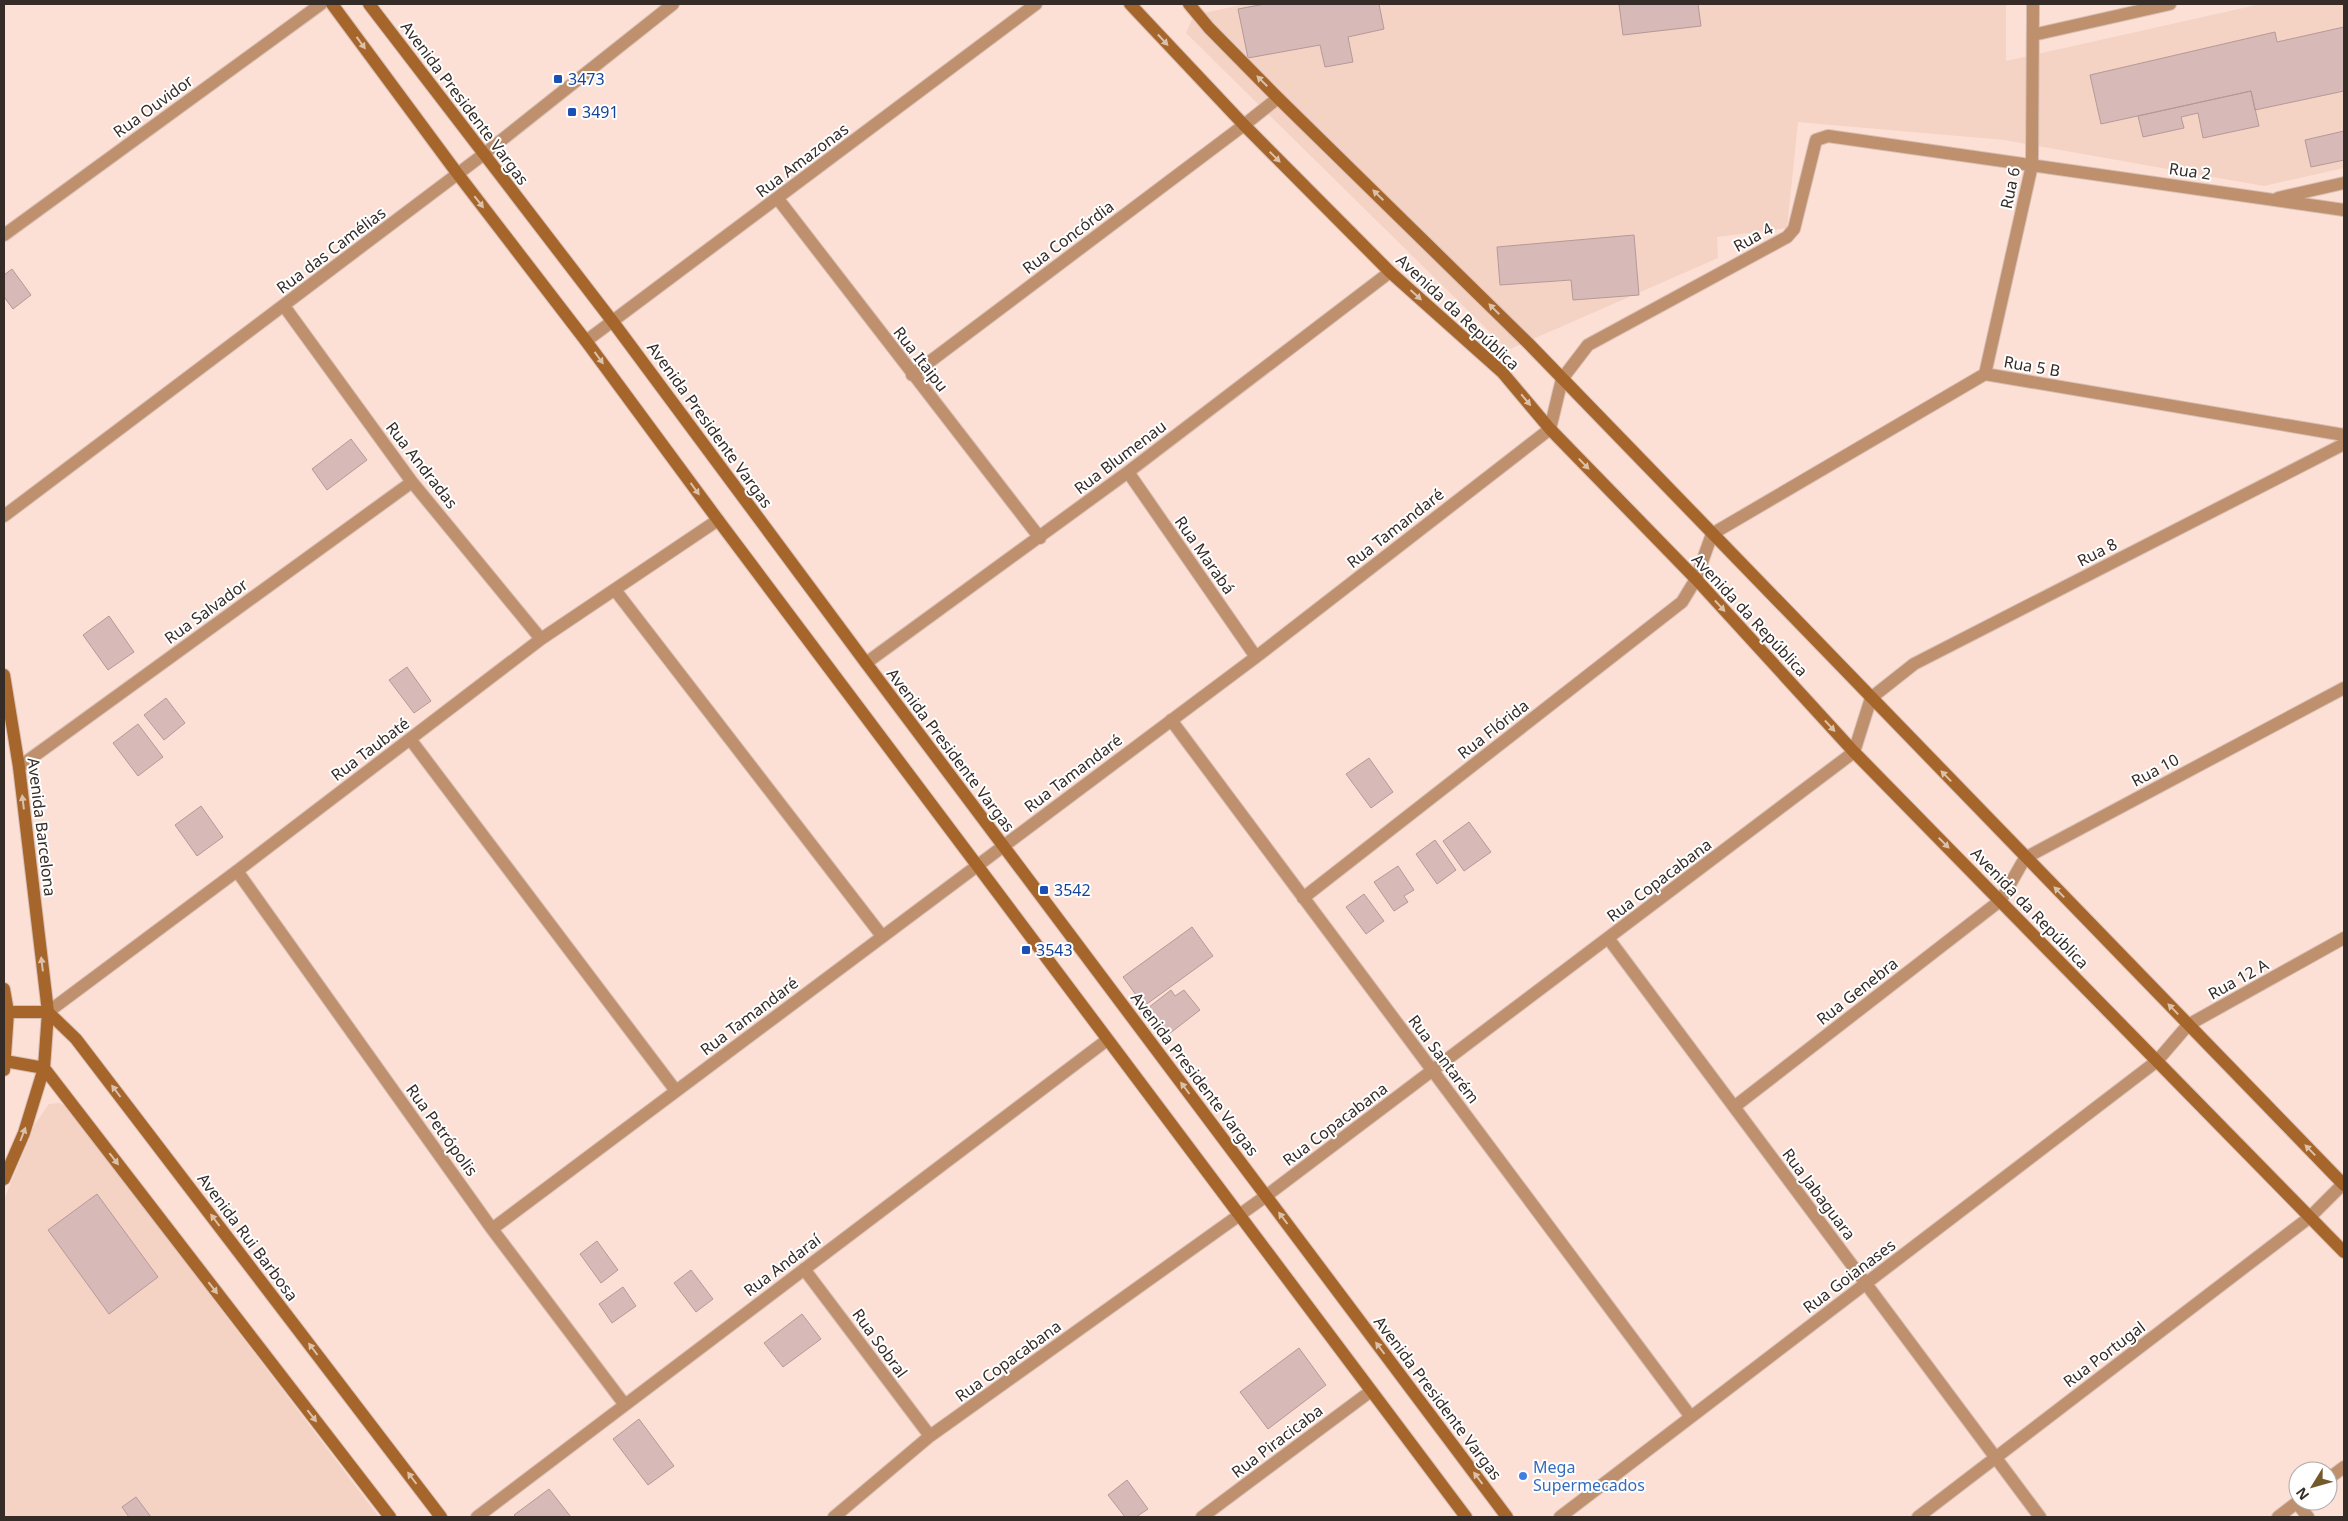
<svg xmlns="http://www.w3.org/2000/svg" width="2348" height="1521" viewBox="0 0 2348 1521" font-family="'Noto Sans',sans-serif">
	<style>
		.built { fill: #f4d2c4 }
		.building { fill: #d7b9b7; stroke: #b69997 }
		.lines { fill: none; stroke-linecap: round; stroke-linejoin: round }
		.street-casing { stroke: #d8bfb6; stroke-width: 14 }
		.secondary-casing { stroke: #d8bfb6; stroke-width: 14 }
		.street { stroke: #be906d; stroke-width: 12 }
		.secondary { stroke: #a6652b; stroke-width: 12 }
		.oneway { fill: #dbc1aa }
		.transit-dot { fill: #1a4fb4; stroke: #fff; stroke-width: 2 }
		.shop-dot { fill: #3f7fe0; stroke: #fff; stroke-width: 2 }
		.labels { text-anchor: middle; stroke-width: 4; stroke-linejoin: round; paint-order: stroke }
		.transit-label { font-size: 16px; fill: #164399; stroke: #fff; text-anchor: start }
		.street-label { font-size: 16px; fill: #352b27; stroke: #fff }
		.shop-label { font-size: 16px; fill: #366cbe; stroke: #fff; text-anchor: start }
	</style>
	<rect width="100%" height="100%" fill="#fce0d5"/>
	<!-- built -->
	<path class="built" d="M1246,4H2006V61L2261,4H2344V168L2264,186L2004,140L1798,122L1787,228L1717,237L1718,258L1508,350L1186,33L1194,15Z
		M60,1103L68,1108L87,1133L379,1517H4V1200L35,1124L49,1104Z"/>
	<!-- building -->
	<path class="building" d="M1265,4H1379L1384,29L1348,37L1353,62L1325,67L1320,45L1248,58L1238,9Z
		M1619,4H1698L1701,26L1623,35Z
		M2344,27V91L2255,110L2251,91L2101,124L2090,75L2275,32L2277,42Z
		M2251,91L2259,126L2203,138L2198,113L2181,117L2184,128L2143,137L2138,116Z
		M2344,131V160L2311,167L2305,140Z
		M1634,235L1639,295L1573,300L1571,280L1500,285L1497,247Z
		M12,269L31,295L13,309L4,297V275Z
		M351,439L367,460L327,490L312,469Z
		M109,616L134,652L108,670L83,635Z
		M407,667L431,701L414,713L389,680Z
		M166,698L185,723L164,740L144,715Z
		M138,724L163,757L138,776L113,743Z
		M1369,758L1393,792L1371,808L1346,774Z
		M201,806L223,837L197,856L175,825Z
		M1469,822L1491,852L1464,871L1443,841Z
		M1435,840L1456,870L1437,884L1416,854Z
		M1398,866L1414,890L1404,896L1408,902L1394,911L1374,882Z
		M1364,894L1384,921L1366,934L1346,907Z
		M1192,927L1213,956L1144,1006L1123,977Z
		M1171,990L1175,996L1184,990L1200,1010L1169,1034L1148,1008Z
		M97,1194L158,1277L109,1314L48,1230Z
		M597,1241L618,1270L601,1283L580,1254Z
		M691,1270L713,1299L696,1312L674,1283Z
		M623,1287L636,1306L612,1323L599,1304Z
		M802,1314L821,1339L783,1367L764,1343Z
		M1299,1348L1326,1385L1268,1429L1240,1392Z
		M639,1419L674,1466L648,1485L613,1439Z
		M1127,1480L1148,1509L1136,1517H1125L1108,1495Z
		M549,1489L571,1517H516L514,1515Z
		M136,1497L151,1517H129L122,1507Z"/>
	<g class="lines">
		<!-- street casing -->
		<g class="street-casing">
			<path id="street" d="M2033,35L2170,4
				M2278,198L2344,183
				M778,199L1040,538
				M4,235L321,4
				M284,306L412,482L541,639
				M586,341L1036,4
				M1985,374L2032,165L2033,4
				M912,375L1244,125L1278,98
				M1128,472L1256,657
				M4,516L484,154L673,4
				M615,590L882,936
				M866,663L1128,472L1390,272
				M1171,720L1691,1417
				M410,739L676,1091
				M19,767L412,482
				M237,871L492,1229L625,1405
				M1303,898L1682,602L1696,579L1712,534L1985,374L2344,435
				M1608,938L2040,1517
				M48,1012L237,871L541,639L718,520
				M1734,1107L2001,900L2025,858L2344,688
				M492,1229L1256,657L1550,429L1562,379L1588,345L1787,237L1794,229L1816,140L1828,136L2344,210
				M804,1269L930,1436
				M2328,1479L2344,1467
				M2297,1503L2308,1517
				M477,1517L1107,1040
				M834,1517L930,1436L1266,1196L1854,752L1871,698L1914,664L2344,444
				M1202,1517L1371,1391
				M1560,1517L2157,1061L2188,1025L2344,938
				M1918,1517L2310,1217L2344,1183
				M2278,1517L2299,1501"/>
		</g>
		<!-- secondary casing -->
		<g class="secondary-casing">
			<path id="secondary" d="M332,4L457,173L586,341L718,520L1466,1517
				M369,4L613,322L866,663L1507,1517
				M1130,4L1244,125L1390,272L1502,372L1550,429L1696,579L1854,752L2344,1252
				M1189,4L1209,28L1278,98L1528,343L2344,1185
				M4,675L19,767L48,1012L44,1068L24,1133L4,1179
				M4,989L8,1012L4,1070
				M8,1012H48L76,1039L441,1517
				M5,1061L44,1068L390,1517"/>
		</g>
		<!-- street -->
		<use href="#street" class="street"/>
		<!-- secondary -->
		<use href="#secondary" class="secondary"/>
	</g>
	<!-- one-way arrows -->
	<defs><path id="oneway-solid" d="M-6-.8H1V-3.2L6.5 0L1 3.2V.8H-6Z" transform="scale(1.25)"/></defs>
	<g class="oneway">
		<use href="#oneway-solid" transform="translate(1163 40) rotate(47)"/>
		<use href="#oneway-solid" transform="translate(361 43) rotate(54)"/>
		<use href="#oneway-solid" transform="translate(1262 81) rotate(-135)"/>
		<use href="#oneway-solid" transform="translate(1275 157) rotate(45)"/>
		<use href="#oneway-solid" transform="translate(1378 195) rotate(-136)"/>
		<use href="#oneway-solid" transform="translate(479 202) rotate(52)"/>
		<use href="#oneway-solid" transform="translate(1416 295) rotate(42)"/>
		<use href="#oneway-solid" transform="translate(1494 309) rotate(-135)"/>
		<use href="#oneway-solid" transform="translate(599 358) rotate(54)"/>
		<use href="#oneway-solid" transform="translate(1526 400) rotate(50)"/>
		<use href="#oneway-solid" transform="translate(1584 464) rotate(46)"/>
		<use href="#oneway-solid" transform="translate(695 489) rotate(54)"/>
		<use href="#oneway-solid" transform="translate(1720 606) rotate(47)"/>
		<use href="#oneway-solid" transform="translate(1830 726) rotate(47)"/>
		<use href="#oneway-solid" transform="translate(1946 776) rotate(-134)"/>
		<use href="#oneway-solid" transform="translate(23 802) rotate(-97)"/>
		<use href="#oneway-solid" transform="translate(1944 843) rotate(45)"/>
		<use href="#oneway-solid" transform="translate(2059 892) rotate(-134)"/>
		<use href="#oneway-solid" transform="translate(42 964) rotate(-97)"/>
		<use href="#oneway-solid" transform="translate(2173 1009) rotate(-134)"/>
		<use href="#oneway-solid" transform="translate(1185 1088) rotate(-127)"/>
		<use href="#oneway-solid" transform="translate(116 1091) rotate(-127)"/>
		<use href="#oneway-solid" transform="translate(23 1134) rotate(-69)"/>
		<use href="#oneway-solid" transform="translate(2310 1150) rotate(-134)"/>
		<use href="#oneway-solid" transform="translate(114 1159) rotate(52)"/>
		<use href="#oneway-solid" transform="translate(1283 1218) rotate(-127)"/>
		<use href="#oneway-solid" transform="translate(215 1220) rotate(-127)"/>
		<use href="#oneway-solid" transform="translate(213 1288) rotate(52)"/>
		<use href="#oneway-solid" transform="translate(1380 1348) rotate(-127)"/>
		<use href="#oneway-solid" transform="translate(313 1349) rotate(-127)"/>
		<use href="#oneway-solid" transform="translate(312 1416) rotate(52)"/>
		<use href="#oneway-solid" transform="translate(412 1478) rotate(-127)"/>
		<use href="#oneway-solid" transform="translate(1478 1478) rotate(-127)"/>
	</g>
	<!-- markers -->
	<g class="transit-dot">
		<rect x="553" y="74" width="10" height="10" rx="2.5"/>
		<rect x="567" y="107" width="10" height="10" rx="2.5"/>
		<rect x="1039" y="885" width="10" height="10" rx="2.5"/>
		<rect x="1021" y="945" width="10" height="10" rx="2.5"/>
	</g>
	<circle class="shop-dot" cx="1523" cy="1476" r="5"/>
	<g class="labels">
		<!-- transit labels -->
		<g class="transit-label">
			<text x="568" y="85">3473</text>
			<text x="582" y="118">3491</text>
			<text x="1054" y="896">3542</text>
			<text x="1036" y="956">3543</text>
		</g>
		<!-- street labels -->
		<g class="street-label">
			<text transform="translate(465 103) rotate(53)" y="6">Avenida Presidente Vargas</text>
			<text transform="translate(153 106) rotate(-36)" y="6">Rua Ouvidor</text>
			<text transform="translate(802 160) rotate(-37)" y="6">Rua Amazonas</text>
			<text transform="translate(2190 171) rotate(8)" y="6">Rua 2</text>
			<text transform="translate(2010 188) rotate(-78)" y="6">Rua 6</text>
			<text transform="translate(1068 237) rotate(-37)" y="6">Rua Concórdia</text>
			<text transform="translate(1753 237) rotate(-29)" y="6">Rua 4</text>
			<text transform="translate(331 250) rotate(-37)" y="6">Rua das Camélias</text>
			<text transform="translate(1458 312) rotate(43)" y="6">Avenida da República</text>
			<text transform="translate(921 359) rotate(52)" y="6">Rua Itaipu</text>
			<text transform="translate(2032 366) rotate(10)" y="6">Rua 5 B</text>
			<text transform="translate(710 425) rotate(54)" y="6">Avenida Presidente Vargas</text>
			<text transform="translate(1120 457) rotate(-37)" y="6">Rua Blumenau</text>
			<text transform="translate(422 465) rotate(52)" y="6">Rua Andradas</text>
			<text transform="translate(1395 528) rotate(-38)" y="6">Rua Tamandaré</text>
			<text transform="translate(2097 552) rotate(-27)" y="6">Rua 8</text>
			<text transform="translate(1205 555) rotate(55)" y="6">Rua Marabá</text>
			<text transform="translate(206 611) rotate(-36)" y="6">Rua Salvador</text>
			<text transform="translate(1750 615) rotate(47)" y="6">Avenida da República</text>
			<text transform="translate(1493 729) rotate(-38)" y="6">Rua Flórida</text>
			<text transform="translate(370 749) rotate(-37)" y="6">Rua Taubaté</text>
			<text transform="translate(951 750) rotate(53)" y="6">Avenida Presidente Vargas</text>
			<text transform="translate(2155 770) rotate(-28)" y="6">Rua 10</text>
			<text transform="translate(1073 773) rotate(-37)" y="6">Rua Tamandaré</text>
			<text transform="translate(42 827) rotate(83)" y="6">Avenida Barcelona</text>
			<text transform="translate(1659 880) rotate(-37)" y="6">Rua Copacabana</text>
			<text transform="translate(2030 908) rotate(46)" y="6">Avenida da República</text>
			<text transform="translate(2238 979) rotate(-29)" y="6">Rua 12 A</text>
			<text transform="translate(1857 991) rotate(-38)" y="6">Rua Genebra</text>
			<text transform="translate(749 1016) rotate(-37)" y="6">Rua Tamandaré</text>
			<text transform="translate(1444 1059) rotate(53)" y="6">Rua Santarém</text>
			<text transform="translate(1195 1074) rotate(53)" y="6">Avenida Presidente Vargas</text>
			<text transform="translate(1335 1124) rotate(-37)" y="6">Rua Copacabana</text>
			<text transform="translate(442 1130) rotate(54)" y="6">Rua Petrópolis</text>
			<text transform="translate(1819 1194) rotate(53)" y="6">Rua Jabaguara</text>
			<text transform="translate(248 1237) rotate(53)" y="6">Avenida Rui Barbosa</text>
			<text transform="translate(782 1265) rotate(-37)" y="6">Rua Andaraí</text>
			<text transform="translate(1849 1276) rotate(-37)" y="6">Rua Goianases</text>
			<text transform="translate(880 1343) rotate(54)" y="6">Rua Sobral</text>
			<text transform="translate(2104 1354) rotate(-37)" y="6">Rua Portugal</text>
			<text transform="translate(1008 1361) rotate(-36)" y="6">Rua Copacabana</text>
			<text transform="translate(1438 1398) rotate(53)" y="6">Avenida Presidente Vargas</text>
			<text transform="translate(1277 1441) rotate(-37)" y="6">Rua Piracicaba</text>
		</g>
		<!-- shop labels -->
		<g class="shop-label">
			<text x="1533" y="1473">Mega<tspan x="1533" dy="18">Supermecados</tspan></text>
		</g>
	</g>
	<!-- border -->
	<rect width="2348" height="1521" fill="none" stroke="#352b27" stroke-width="10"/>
	<!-- north arrow -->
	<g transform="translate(2313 1486) rotate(233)"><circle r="24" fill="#ffffff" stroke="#aeaaa9"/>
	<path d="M0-4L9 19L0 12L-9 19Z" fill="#735a2b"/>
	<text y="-8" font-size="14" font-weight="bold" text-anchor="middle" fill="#352b27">N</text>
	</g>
</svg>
